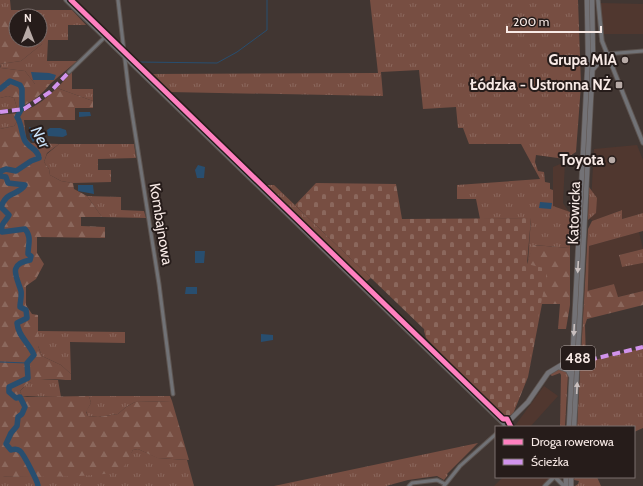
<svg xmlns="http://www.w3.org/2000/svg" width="643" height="486" viewBox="0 0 643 486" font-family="Cabin,sans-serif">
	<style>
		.built { fill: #50372f }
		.grass { fill: url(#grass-tufts) }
		.forest { fill: url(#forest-firs) }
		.cemetery { fill: url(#cemetery-stones) }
		.water { fill: #284e6f }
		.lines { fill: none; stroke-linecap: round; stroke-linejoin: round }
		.stream { stroke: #284e6f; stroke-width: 1 }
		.river { stroke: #284e6f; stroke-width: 5.5 }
		.minor-casing { stroke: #5d5450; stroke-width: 5 }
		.tertiary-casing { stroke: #5d5450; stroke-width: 5.5 }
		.primary-casing { stroke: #5d5450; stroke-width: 6 }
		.minor { stroke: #717276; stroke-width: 3 }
		.tertiary { stroke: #717276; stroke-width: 3.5 }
		.primary { stroke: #737276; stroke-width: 4.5 }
		.quiet { stroke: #d193ec; stroke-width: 4; stroke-dasharray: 8 4; stroke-linecap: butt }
		.cycleway-casing { stroke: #261c1a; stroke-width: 8 }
		.cycleway { stroke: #ff80c0; stroke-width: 5 }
		.oneway { fill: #c9c0bf }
		.poi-dot { fill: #b8aba7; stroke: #261c1a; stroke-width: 1.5 }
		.labels { text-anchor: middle; stroke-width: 4; stroke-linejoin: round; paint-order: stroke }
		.shield { fill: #261c1a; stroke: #b9aca9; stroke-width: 1 }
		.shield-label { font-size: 14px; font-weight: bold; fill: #f8eae6 }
		.poi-label { font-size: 15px; font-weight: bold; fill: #f8eae6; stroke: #261c1a; text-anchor: end }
		.street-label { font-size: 15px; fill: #f8eae6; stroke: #261c1a }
		.water-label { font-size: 16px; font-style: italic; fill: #cce6fe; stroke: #261c1a }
	</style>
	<defs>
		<pattern id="grass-tufts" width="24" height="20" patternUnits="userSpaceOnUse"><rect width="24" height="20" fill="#774e42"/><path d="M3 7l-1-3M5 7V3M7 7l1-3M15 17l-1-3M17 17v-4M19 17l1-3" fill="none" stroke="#8b685d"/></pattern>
		<pattern id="forest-firs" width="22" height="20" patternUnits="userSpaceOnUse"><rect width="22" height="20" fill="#774e42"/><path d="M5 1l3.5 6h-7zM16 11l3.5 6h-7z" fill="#8b685d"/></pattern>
		<pattern id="cemetery-stones" width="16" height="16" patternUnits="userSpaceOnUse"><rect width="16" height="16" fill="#774e42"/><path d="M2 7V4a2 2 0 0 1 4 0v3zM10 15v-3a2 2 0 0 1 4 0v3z" fill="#8b685d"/></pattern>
	</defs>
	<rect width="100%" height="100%" fill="#413632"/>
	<!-- built -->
	<path class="built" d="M600,3L643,4V34H604Z
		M637,145L643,160V213L622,219L621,210L593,221L590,219L594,149Z
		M565,162L563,203L569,212L553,206V167Z
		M639,232L643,249L619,255L622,267L643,263V291L617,297L614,284L587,291L589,246Z
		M544,386L558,396L530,427H514Z
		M503,477H548L550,478L542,486H494Z"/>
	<!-- grass -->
	<path class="grass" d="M0,0H10L11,10H72L86,25H68V40H48L47,61H77L50,84H35L25,71L1,68L0,64L21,61L42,44L46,24L40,21V16H16V19H0Z
		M370,0H578L581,85L576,152L565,159L536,155L535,162L538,171L544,172L545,182L550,183V189L553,190V206L570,212V248L534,245L528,261L531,218L480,219L476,199H457V185L540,179L521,144H469L463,128H458L456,107L423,109L419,70L381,72L383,96L169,92L150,74L378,73Z
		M72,72V89H93V101L57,88Z
		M8,96L14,98L17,108L0,110V98Z
		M17,113L15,117L17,122L14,126L0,129V115Z
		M59,144H134L136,158L98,159V170H111V182L73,183L61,181L50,175L49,169L44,162L47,154Z
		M266,185H274L371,278L364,283Z
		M589,187L597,198L596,213L588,220Z
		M87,196L121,197V210L144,211L146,218L102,217Z
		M622,210V219L643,213V231L589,246L587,319L585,325L586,362L643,348V428L634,432V427H577L588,229L592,221Z
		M643,249V263L622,267L619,255Z
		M38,331L125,332V343L70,342L71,374L61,365L42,356L38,346Z
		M559,369L566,371L568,374L565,427H560L561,375L560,373L552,376L549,374Z
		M36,379L58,380L61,397L22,396L20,391L25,386Z
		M89,396H170L172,401L135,402L126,407L118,414L98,417L88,416L86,411L91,403Z
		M478,443L447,474L448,475L444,480L437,476L408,480L386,486H274Z
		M138,449L158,458L187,460L194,486H0V477L96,474L129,456L133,450Z
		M575,477H597L601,486H575L578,484L579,481L574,480Z"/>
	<!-- forest -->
	<path class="forest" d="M0,19H16V40H40V21L46,24L48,35L42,44L21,61L0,64Z
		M0,66L1,68L25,71L35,84H50C42,95 30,104 17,108L14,98L8,96L0,98Z
		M57,88L93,101V108H75V120H24L26,138L31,143L59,144L47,153L44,162L49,169L50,175L61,181L73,183L74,189L87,196L102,217H81V226L105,227V238L37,237V253L44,264L36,279L26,286V305L32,314L38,315V346L42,356L61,365L71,374V380C52,380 33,375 20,391L22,396L27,397L89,396L91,403L86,412L88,416L98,417L118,414L126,407L135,402L172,401L189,460L157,458L138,449L133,450C128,458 128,465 119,470C102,479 23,476 0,477V129L14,126L17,122L15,117L17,113C34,109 44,100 57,88Z
		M533,245L570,248V305L566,329H558L560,304H542L528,377L513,414L502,416L426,338L424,331L472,275L527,264Z
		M614,284L618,297L643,291V305L587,319V291Z"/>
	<!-- cemetery -->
	<path class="cemetery" d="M316,183L396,184L402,219L531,218L527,264L548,269L525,382L511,415L504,416L427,338L424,329L295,205Z"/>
	<!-- water -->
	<path class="water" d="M31,72L49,73L56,75L54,80H33Z
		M79,112H90L91,116L79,117Z
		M29,127L39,131V134L35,136V140L33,142L30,137Z
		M50,128H60L66,130L67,135L63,137L48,136L47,130Z
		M198,165L205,167L204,178H197L195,170Z
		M78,185H93L94,194L78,191Z
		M540,202L552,203L551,209L539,208Z
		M195,251H205L204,263H195Z
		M186,287H197V294H185Z
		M261,334L273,335V340L261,342Z"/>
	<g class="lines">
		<!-- stream -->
		<path class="stream" d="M137,62L217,63L237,52L267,30V0
			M0,362L27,363"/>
		<!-- river -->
		<path class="river" d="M0,89L10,81L20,85L22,89V108L17,117C22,124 21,133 25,141C29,148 38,149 39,158L31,161L16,171L6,169L1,171L0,173
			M0,176L6,177L8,183L25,185C18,196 7,190 1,207L9,215C6,222 0,223 2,232L25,229C32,237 28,245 28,254L31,256L30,260C7,264 17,277 21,291C22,296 20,302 20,307L26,310L27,318L17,323C18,336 29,343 34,355L27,363L28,378L9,387V392L16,398L20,397L25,407L22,414L18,417L17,426L11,433L6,444L11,450C14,449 18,449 20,451C23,453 38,482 38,486"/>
		<!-- minor casing -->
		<g class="minor-casing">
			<path id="minor" d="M118,0L129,94L159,284L173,394
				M606,54L643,51
				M69,72L105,37
				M409,486L412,483L437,480L445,484
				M444,486L460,466L496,434"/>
		</g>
		<!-- tertiary casing -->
		<g class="tertiary-casing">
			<path id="tertiary" d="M66,0L507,427
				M598,0L602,41L643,143
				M555,477L564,486
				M545,486L554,477"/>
		</g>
		<!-- primary casing -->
		<g class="primary-casing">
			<path id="primary" d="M593,69L599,62L608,59
				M559,367L568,370L571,376
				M505,425L528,402L548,373L568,361L572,354
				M569,427L588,56L587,0
				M574,427L593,58L592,0
				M566,486V477
				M571,486V477"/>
		</g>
		<!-- minor -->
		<use href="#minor" class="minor"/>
		<!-- tertiary -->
		<use href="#tertiary" class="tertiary"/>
		<!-- primary -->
		<use href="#primary" class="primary"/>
		<!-- quiet -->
		<path class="quiet" d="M0,112L24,109L50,92L69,72
			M589,360L643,347"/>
		<!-- cycleway casing -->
		<g class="cycleway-casing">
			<path id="cycleway" d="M71,0L503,419H507L511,427"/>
		</g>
		<!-- cycleway -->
		<use href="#cycleway" class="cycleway"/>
	</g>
	<!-- one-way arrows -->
	<defs><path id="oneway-solid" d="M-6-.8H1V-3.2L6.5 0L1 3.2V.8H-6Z"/></defs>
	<g class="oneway">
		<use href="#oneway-solid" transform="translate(578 267) rotate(93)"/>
		<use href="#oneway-solid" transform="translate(574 330) rotate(93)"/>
		<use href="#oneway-solid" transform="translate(577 388) rotate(-87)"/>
	</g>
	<!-- markers -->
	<g class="poi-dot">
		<circle cx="625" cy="60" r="4"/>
		<rect x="615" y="81" width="8" height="8" rx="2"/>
		<circle cx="612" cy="160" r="4"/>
	</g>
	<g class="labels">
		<!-- shield labels -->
		<rect class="shield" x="561" y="346" width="34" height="24" rx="3"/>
		<g class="shield-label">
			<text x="578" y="363">488</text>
		</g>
		<!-- poi labels -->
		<g class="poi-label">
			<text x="617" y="65">Grupa MIA</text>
			<text x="611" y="90">Łódzka - Ustronna NŻ</text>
			<text x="604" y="165">Toyota</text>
		</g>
		<!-- street labels -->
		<g class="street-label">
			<text transform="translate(574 213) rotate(-88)" y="5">Katowicka</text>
			<text transform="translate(161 224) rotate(81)" y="5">Kombajnowa</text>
		</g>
		<!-- water labels -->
		<g class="water-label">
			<text transform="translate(41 137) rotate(61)" y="6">Ner</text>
		</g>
	</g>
	<!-- legend -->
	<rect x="495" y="426" width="140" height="52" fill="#261c1a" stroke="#7a6e6c"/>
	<rect x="503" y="439" width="20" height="6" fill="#ff80c0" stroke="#7a6e6c"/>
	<text x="531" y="446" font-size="12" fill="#f8eae6">Droga rowerowa</text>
	<rect x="503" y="459" width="20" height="6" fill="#d193ec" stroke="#7a6e6c"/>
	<text x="531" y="466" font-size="12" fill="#f8eae6">Ścieżka</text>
	<!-- north arrow -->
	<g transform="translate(28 28)"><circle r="19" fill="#261c1a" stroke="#7a6e6c"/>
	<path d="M0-3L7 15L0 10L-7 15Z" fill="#b8aba7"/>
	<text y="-6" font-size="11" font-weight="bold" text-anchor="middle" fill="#f8eae6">N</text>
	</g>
	<!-- scale -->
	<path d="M507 26v6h94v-6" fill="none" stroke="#f8eae6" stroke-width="2"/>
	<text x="513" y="26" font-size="12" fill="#f8eae6" stroke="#261c1a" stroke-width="3" paint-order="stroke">200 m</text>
</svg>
